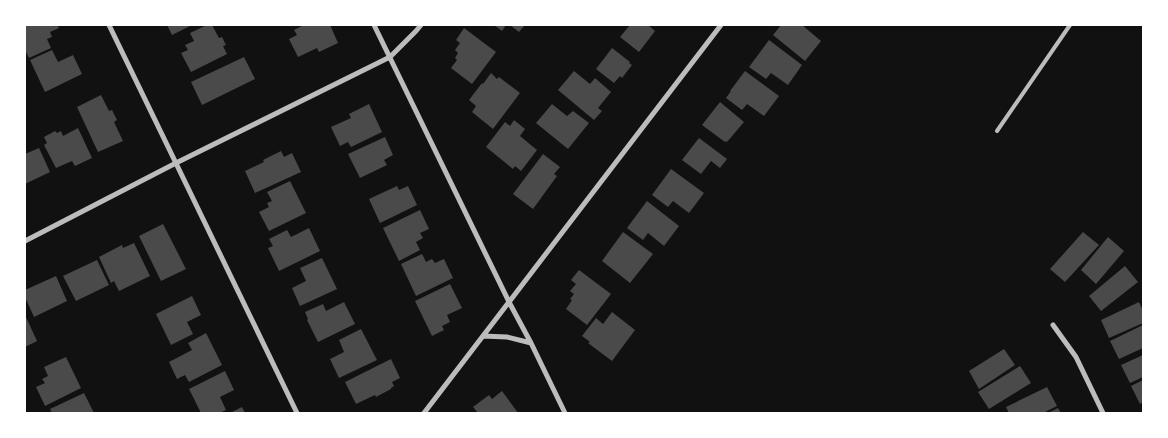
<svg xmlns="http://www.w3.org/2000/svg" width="1168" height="438" viewBox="0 0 1168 438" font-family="'Work Sans',sans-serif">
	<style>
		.building { fill: #4a4a4a }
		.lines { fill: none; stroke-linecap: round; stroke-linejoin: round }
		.service { stroke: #bcbcbc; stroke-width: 4 }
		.minor { stroke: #bcbcbc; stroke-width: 5 }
	</style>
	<rect width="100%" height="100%" fill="#111"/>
	<!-- building -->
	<path class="building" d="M25,25H57L59,28L50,32L52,37L47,39L51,48L29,58L25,50Z
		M167,25H192L172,35Z
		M207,25H212L219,38L222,37L226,45L223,46L227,54L191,72L181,53L188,50L185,45L194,41L190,33Z
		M304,25H330L338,43L319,52L317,48L298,57L289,39L297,35L294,30Z
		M494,25H506L502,31Z
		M510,25H525L519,32Z
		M630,25H648L655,31L639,52L620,37Z
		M781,25H802L821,41L805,61L773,35Z
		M464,28L496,52L472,84L451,68L457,60L455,58L458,53L455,50L460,43L456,40Z
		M769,40L802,65L788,85L771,73L766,79L749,67Z
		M612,48L630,62L629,63L632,65L622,78L620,76L614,83L596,69Z
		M52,50L58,62L73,55L82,74L45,92L30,60Z
		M244,57L255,79L202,105L191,82Z
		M574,71L590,84L595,78L611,92L598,108L602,111L594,120L558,90Z
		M745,71L779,96L764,116L747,104L742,110L726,98L731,91H730Z
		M491,73L497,79L499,77L520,93L493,129L472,112L476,106L469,100L482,83L483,84Z
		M101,95L109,111L112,110L117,120L114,122L123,141L98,152L77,107Z
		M720,102L744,122L727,142L726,141L725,142L702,125Z
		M369,104L382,132L351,147L348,142L340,146L331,127L351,118L349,114Z
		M552,104L567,116L573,111L589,123L568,149L536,123Z
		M514,120L525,129L520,136L537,150L521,171L515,166L513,169L486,147L505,122L510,126Z
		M78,128L92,158L75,166L72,161L56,168L44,145L47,143L44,137L55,131L57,133L61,131L63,136Z
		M385,137L393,155L384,160L387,165L360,178L348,154Z
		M699,138L727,159L720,168L711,161L701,174L682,160Z
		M39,148L50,172L25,184V154Z
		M281,151L284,157L292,153L301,172L255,193L245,171L264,162L263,160Z
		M543,154L560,167L554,174L557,176L533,209L513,194Z
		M671,169L704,193L689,213L673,201L668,207L652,195Z
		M290,181L306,213L269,231L259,212L269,207L267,203L272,201L267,192Z
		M397,186L399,190L408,186L417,205L380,223L369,199Z
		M647,201L679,226L664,246L648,233L643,240L627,228Z
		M420,210L429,229L420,233L423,238L416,242L420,250L399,261L383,228Z
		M163,224L186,269L161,281L139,236Z
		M309,228L320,251L279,271L268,248L273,246L269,239L287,230L291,237Z
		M623,232L653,254L630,283L602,261Z
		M1083,232L1099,245L1065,282L1050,269Z
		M1108,237L1124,251L1096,284L1081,270Z
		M134,243L150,276L119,291L114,281L111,283L99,257L122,245L123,248Z
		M422,254L426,262L432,259L435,263L444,259L453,278L416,296L401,264Z
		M322,258L337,289L300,306L292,288L306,281L300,268Z
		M97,260L109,285L76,301L63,276Z
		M1125,266L1138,282L1101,311L1089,296Z
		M579,270L611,294L587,325L566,309L572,300L570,299L574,294L570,291L576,284L571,280Z
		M56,276L67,301L34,317L25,297V290Z
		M450,284L462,308L447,315L450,322L442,326L444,330L432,336L415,301Z
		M192,296L201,315L187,322L193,334L171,345L156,314Z
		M344,302L355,324L318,342L307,320L308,319L305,312L323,304L326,311Z
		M1139,302L1143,311V323L1109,338L1101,320Z
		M612,312L635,330L612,361L588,343L590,342L582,336L596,318L603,324Z
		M25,315L37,341L25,347Z
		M1143,325V348L1119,359L1110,341Z
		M361,329L377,360L339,378L330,359L344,352L339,340Z
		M206,333L222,365L189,382L185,375L177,379L169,362L192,350L188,343Z
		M1004,349L1015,365L979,389L969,371Z
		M1143,355V377L1130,383L1121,365Z
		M66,357L81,388L45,406L36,387L45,383L42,379L48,376L44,367Z
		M391,359L400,378L392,382L394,386L391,388V389L376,397L375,395L356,404L345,382Z
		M1020,366L1031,383L989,409L978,392Z
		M225,371L234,390L220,397L226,410L219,413H201L189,389Z
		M1143,380V402L1140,404L1131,386Z
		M1047,387L1057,406L1043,413H1009L1006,407Z
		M502,391L518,413H478L473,407L489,395L492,399Z
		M84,393L94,413H52L50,409Z
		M242,407L245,413H230Z
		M1058,408L1061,413H1048Z"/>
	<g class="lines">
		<!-- service -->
		<path class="service" d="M997,131L1070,25"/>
		<!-- minor -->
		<path class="minor" d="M109,25L297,413
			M374,25L509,302L531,343L565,413
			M25,241L176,163L390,57L416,31L421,25
			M1053,325L1076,357L1103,413
			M483,336L507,337L531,343
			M424,413L721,25"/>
	</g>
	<!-- border -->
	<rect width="1168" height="438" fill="none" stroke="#ffffff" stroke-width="52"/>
</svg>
